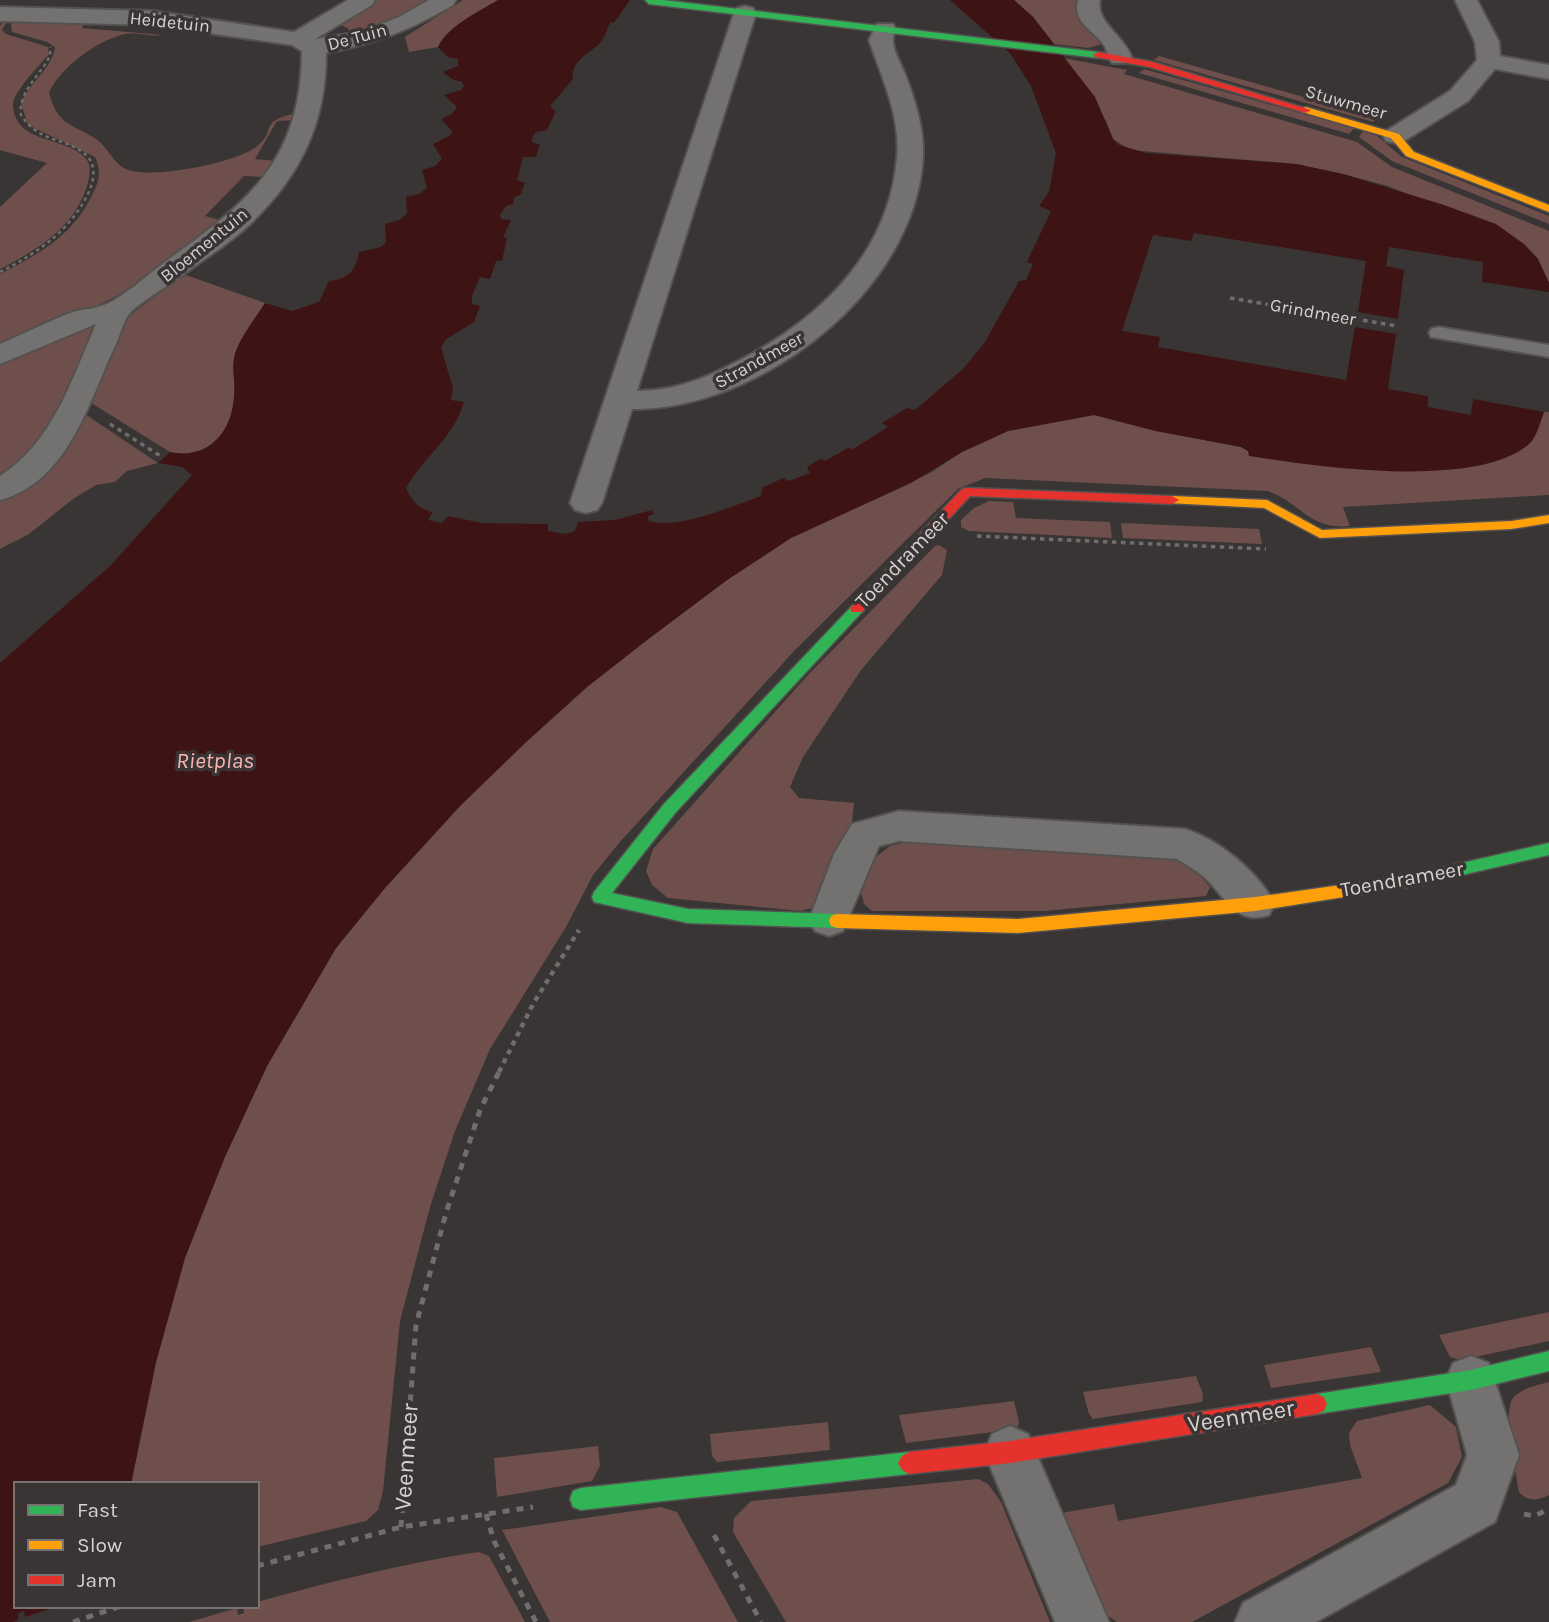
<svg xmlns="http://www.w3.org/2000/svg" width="1549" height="1622" viewBox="0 0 1549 1622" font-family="Karla,sans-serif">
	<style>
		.green { fill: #6e4f4c }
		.water { fill: #3e1314 }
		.pier { fill: #393535 }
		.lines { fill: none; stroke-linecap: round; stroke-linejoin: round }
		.lane-casing { stroke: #545151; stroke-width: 4 }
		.street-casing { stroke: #545151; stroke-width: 4 }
		.fast-casing { stroke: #545151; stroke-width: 3 }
		.slow-casing { stroke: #545151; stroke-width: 3 }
		.jam-casing { stroke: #545151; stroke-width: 3 }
		.path-far3 { stroke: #706e6d; stroke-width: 2.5; stroke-dasharray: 3.5 3.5; stroke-linecap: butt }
		.path-far2 { stroke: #706e6d; stroke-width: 3.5; stroke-dasharray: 4.5 4.5; stroke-linecap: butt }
		.path-far1 { stroke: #706e6d; stroke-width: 4.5; stroke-dasharray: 5 5; stroke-linecap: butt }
		.path { stroke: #706e6d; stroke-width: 5; stroke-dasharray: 7 7; stroke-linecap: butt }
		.lane { fill: #747171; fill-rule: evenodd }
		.street { fill: #747171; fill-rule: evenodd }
		.fast { fill: #30b455; fill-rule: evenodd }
		.slow { fill: #ff9f0a; fill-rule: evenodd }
		.jam { fill: #e5322d; fill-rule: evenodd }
		.labels { text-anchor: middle; stroke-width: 7; stroke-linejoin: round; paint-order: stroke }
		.far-street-label { font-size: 18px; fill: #d6d2d2; stroke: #3a3434 }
		.street-label { font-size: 21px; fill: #d6d2d2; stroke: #3a3434 }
		.water-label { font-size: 23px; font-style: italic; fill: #fcb5b1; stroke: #3a3434 }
		.near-street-label { font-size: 24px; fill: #d6d2d2; stroke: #3a3434 }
	</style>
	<rect width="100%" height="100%" fill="#393535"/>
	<!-- green -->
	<path class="green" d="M373,0H434L408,16L349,37L348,28L335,23Z
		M463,0H498C477,13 449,25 438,47L409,52L405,37Z
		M1014,0H1088L1104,38L1102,44L1088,48L1054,44L1033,17Z
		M14,20L85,23L82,28L163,35C151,37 138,32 125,34C98,40 60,67 49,93C58,126 71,123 96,139C107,146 114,164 126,169C150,180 235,163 256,147C278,131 256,121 298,113L296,120L277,121L255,159L276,161L265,177L244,176L205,216L223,221L142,283L79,315L0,348V274C39,254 74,235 93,193C100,180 101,170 95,157L28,125L21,103C29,83 52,69 55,47L47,42L12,32L11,25Z
		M3,21H7L2,30L6,34L48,47L49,54C40,65 11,94 13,106C16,146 68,135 87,160C92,168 89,177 87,186C74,228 37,250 0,269V207L47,163L0,150V26Z
		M1159,56L1378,118L1373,122L1154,60Z
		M1063,58L1127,70L1124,74L1357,142L1392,167L1549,231V283L1538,259L1524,244L1388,186L1343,174L1296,164L1130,150L1113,139L1106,121Z
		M1144,69L1354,128L1349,134L1139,73Z
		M1363,131L1377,136L1402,157L1549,216V224L1392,161L1359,137Z
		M183,274L265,303C255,319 241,336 235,354C231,368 236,384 234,398C231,434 207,460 170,452L88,401L113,341L128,317Z
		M87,323H102L48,440L0,484V361Z
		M82,412L158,463L127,471L115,482L96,485L73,499L29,534L0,549V499Z
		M1544,412H1549V495L1343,507L1350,526C1309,530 1301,503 1268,491L985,478L958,489L795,650L619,843L593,875L566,927L490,1049L455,1131L430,1207L400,1321L383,1491L378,1510L366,1521L257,1547V1484H131L156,1362L185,1257L224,1159L267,1066L336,948L385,888L460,806L525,743L587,687L647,640L727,580L791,538L930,473L962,452L1008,431L1094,415L1156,431L1241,447L1248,451L1535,435Z
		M989,501L1013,502L1016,518L1110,522L1112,538L969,531L961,527V520L974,508Z
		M1121,523L1259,529L1262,544L1123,538Z
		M939,545L947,550L942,575L861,670L803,757L790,787L799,798L854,803L850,841L816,907L800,911L668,898L652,885L646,871L653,849L807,676L935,546Z
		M911,841L1177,857L1190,864L1210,887L1206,896L1044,911H872L864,904L861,893L876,857L890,846Z
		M1549,1312V1341L1461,1360L1450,1357L1439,1335Z
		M1371,1347L1381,1372L1271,1388L1264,1365Z
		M1196,1376L1203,1394L1202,1402L1093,1419L1089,1414L1083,1392Z
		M1549,1382V1495C1536,1501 1529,1502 1519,1492C1516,1473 1502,1412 1513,1398C1521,1388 1538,1385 1549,1382Z
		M1014,1401L1019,1422L1017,1429L906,1443L899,1415Z
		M1430,1405L1456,1427L1462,1457L1448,1483L1192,1622H1117L1105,1614L1061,1513L1114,1504L1118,1521L1362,1478L1350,1445L1349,1433L1357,1421Z
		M828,1422L830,1450L717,1462L712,1456L710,1434Z
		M598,1446L600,1466L592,1481L497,1497L494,1458Z
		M978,1479L988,1484L1001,1502L1050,1622H786L733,1532L734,1518L751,1501Z
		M661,1507L677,1512L738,1622H550L502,1530Z
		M478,1552L489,1556L525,1622H189L237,1608L238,1615L244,1613V1606H257V1602C330,1582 403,1563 478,1552Z"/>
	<!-- water -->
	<path class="water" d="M498,0H630L614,23L611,22C606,29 606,36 600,43C589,54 570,61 573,79L551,105V108L556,111L547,130L536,132L532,138V142L540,145L536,157H523L517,180L525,183L521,194L514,198L513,204L506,206L500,215L501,219L511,220L503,237L507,238L502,261H496L490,279L480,277L472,296V304L480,306L474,322L445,340L441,348L453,388L451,400L464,402C455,436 423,458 406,488C412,502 419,509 433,512L428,520L442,523L448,516L482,523L548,524V531L566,534L575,531L578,522L615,520L652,510L654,514L648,516L649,521C679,530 732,506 761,496L762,488L783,478L789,481L810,473L807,467L820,459L825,461L848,448L853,449L888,427L882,423L907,408L915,410L963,369L985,342L1019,281L1026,280L1033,264L1027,262L1051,211L1039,206L1049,192L1056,153L1031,86L1010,53L950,0H1014L1033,17L1095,97L1113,139L1119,145L1146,153L1296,164L1343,174L1444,205L1496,224L1524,244L1538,259L1549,283V292L1482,282L1483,262L1389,247L1386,266L1404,270L1398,319L1358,312L1366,261L1194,233L1191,241L1153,235L1122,331L1160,337L1158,347L1346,380L1355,327L1396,334L1388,389L1428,396V407L1471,415L1473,399L1544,412C1540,422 1537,438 1528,445C1474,490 1315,466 1249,456L1248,451L1241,447L1156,431L1094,415L1008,431L962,452L911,483L791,538L727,580L647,640L587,687L525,743L460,806L385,888L336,948L267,1066L224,1159L185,1258L156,1362L131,1484H16V1606H128L129,1622H0V663L111,565L192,475L182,467L158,463L170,452C207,460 231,434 234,398C236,384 231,368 235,354C241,336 255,319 265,303L292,311L319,302L329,281C348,279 356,271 359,252L381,247L386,242L385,224L399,220L407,214L406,197L419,194L427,188L422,170L435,166L442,159L433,144L451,135L452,131L441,119L452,114L457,107L444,95L461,90L464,86L462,82L452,79L443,72L458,66V59L448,57L438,47C449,25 477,13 498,0Z"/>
	<!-- pier -->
	<path class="pier" d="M59,1606H132V1622H13L18,1620V1613L24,1611L25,1617Z"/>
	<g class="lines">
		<!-- lane casing -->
		<g class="lane-casing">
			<path id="lane" d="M1438,327L1549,345V357L1431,337L1429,333L1431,329Z"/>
		</g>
		<!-- street casing -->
		<g class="street-casing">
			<path id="street" d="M348,0H375L372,5L315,39L361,32L399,17L429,0H456L453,5C408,31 377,43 326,53C326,124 300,177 248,226C229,244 205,258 184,274C171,284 138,303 129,314C123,322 120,335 116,344C89,400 69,482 0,500V476C53,442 72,379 96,324L0,364V344C24,334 48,321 73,312C83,309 94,309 104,305C123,298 148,274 165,262C248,202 301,162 302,51L292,45L152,25L0,21V7L152,11L294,32Z
				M1078,0H1100C1095,22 1125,36 1132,58L1128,63H1112C1108,58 1108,53 1105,47C1095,30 1072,24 1078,0Z
				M1455,0H1477L1499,42L1500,56L1549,65V79L1495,69L1468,101L1404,141L1395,143L1386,141L1383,136L1386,131L1450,91L1477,60L1475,42Z
				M745,6L753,8L756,13L637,391C677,391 708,377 742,359C822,317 889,252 897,158C901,117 882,78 869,40L877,24H893L896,29C895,32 893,35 893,39C892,49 901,64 905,74C915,100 924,128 923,156C916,291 760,410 632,409L602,503L597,510L586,513L575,510L570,503L734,13L737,8Z
				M899,811L1185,829C1220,840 1258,872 1275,904L1269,915C1236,926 1226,897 1204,877C1196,870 1186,865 1177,859L899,841L879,846L843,931L829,936L815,931L809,920L834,854L852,824Z
				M1471,1356L1489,1363L1519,1455L1495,1522L1316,1622H1235L1243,1603L1456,1485L1467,1455L1446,1380L1453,1363Z
				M1010,1426L1028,1434L1109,1622H1055L984,1452L992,1434Z"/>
		</g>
		<!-- fast casing -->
		<g class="fast-casing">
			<path id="fast" d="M645,0H663L1098,52L1103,55L1098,58L649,4Z
				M857,604L862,606L864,609L862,612L676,812L612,893L688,909L837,914L843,916L845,921L843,926L837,928L688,923L594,902L592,897L594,892L664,804L852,606Z
				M1549,843V855L1414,886L1369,893L1363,892L1361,887L1363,882L1369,881L1414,874Z
				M1549,1351V1371L1471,1390L1317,1414L1310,1411L1307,1404L1310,1397L1317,1394L1471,1370Z
				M909,1452L916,1456L920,1463L916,1470L909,1474L581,1510L573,1507L570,1499L573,1491L581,1488Z"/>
		</g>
		<!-- slow casing -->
		<g class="slow-casing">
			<path id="slow" d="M1306,107L1399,134L1414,152L1549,205V212L1406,156L1391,138L1302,112V108Z
				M1172,496L1267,500L1322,530L1511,521L1549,515V523L1511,529L1320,538L1264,508L1167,503V497Z
				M1369,881L1375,882L1377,887L1375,892L1369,893L1255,911L1018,933L837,928L831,926L829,921L831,916L837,914L1018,919L1255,897Z"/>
		</g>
		<!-- jam casing -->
		<g class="jam-casing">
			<path id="jam" d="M1098,52L1153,62L1311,110L1306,113L1149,67L1095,57L1093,55Z
				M967,488L1172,496L1179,500L1172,504L970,496L862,612H852L850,609L852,606L962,489Z
				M1317,1394L1324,1397L1327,1404L1324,1411L1317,1414L1010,1463L909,1474L902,1470L898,1463L902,1456L909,1452L1010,1441Z"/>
		</g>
		<!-- path-far3 -->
		<path class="path-far3" d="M0,272C18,263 35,253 51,240C70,225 111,177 85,154C65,137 40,144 21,115C17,86 55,65 50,47"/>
		<!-- path-far2 -->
		<path class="path-far2" d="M1230,298L1397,326
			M110,424L162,457
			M977,536L1266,549"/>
		<!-- path-far1 -->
		<path class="path-far1" d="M499,1072L533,1004L579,930"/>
		<!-- path -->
		<path class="path" d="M486,1514L494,1541L536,1622
			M1524,1514L1534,1516L1549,1509
			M401,1527L416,1325L446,1213L480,1110L500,1070
			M714,1535L761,1622
			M257,1566L401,1527L533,1507
			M73,1622L121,1606"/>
		<!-- lane -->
		<use href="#lane" class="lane"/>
		<!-- street -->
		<use href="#street" class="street"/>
		<!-- fast -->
		<use href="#fast" class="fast"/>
		<!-- slow -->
		<use href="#slow" class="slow"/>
		<!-- jam -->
		<use href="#jam" class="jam"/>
	</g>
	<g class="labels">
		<!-- far-street labels -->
		<g class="far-street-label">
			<text transform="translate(170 22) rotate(6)" y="6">Heidetuin</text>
			<text transform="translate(357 37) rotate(-15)" y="6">De Tuin</text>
			<text transform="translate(1346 102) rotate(16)" y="6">Stuwmeer</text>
			<text transform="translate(204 245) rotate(-39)" y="6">Bloementuin</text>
			<text transform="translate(1313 312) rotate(10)" y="6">Grindmeer</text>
			<text transform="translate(759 360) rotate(-29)" y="6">Strandmeer</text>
		</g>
		<!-- street labels -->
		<g class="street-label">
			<text transform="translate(902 560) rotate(-46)" y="7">Toendrameer</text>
			<text transform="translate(1402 879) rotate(-10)" y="7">Toendrameer</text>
		</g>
		<!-- water labels -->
		<g class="water-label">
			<text x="215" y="768">Rietplas</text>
		</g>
		<!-- near-street labels -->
		<g class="near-street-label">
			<text transform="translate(1241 1416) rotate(-9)" y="8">Veenmeer</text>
			<text transform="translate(406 1457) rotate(-86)" y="8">Veenmeer</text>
		</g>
	</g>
	<!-- legend -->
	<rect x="14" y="1482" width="245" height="126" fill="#3a3434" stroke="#787373" stroke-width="2"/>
	<rect x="28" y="1505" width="35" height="10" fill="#30b455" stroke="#787373" stroke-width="2"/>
	<text x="77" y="1517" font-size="21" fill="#d6d2d2">Fast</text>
	<rect x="28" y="1540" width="35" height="10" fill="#ff9f0a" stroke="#787373" stroke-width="2"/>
	<text x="77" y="1552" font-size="21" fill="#d6d2d2">Slow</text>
	<rect x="28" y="1575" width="35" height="10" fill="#e5322d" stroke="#787373" stroke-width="2"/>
	<text x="77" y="1587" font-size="21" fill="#d6d2d2">Jam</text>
</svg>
